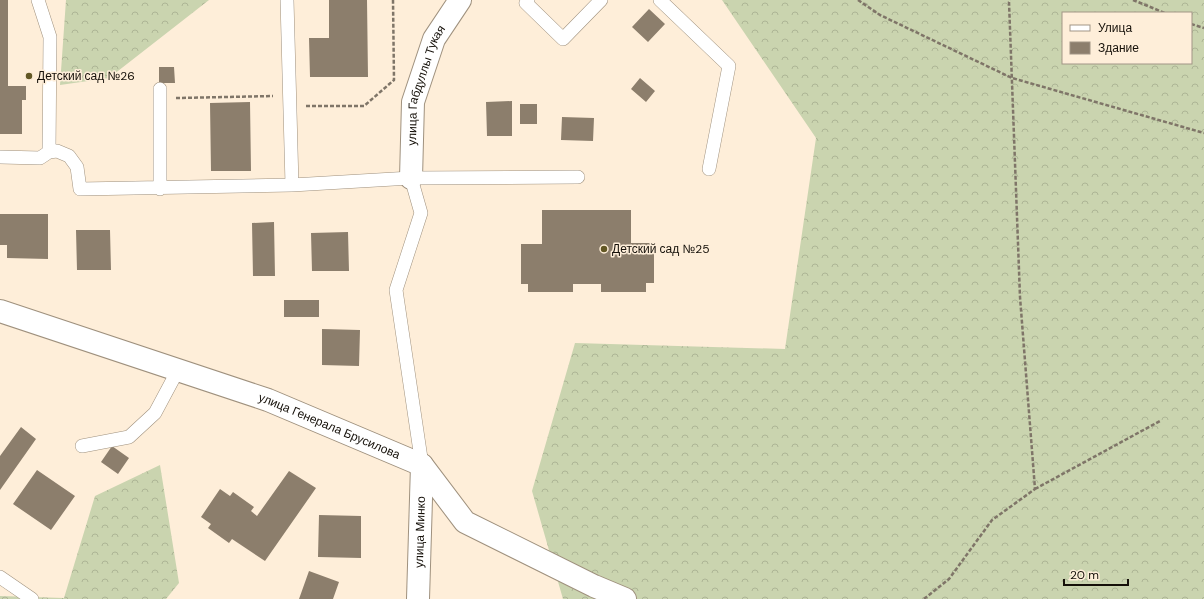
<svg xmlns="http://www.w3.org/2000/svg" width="1204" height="599" viewBox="0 0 1204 599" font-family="'DM Sans',sans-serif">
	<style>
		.forest { fill: url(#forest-crowns); fill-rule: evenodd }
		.building { fill: #8c7e6c }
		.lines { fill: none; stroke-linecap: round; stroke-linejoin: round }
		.lane-casing { stroke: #9f917e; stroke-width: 14 }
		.street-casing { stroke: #9f917e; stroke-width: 24 }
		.path { stroke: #7f7568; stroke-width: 2.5; stroke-dasharray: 4 2; stroke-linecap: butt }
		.lane { stroke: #fff; stroke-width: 13 }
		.street { stroke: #fff; stroke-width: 22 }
		.poi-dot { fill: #625724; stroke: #feeed9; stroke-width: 1.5 }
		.labels { text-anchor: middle; stroke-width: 3; stroke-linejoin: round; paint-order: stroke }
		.poi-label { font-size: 12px; fill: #151009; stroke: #feeed9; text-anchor: start }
		.street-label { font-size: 12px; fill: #151009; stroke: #feeed9 }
	</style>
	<defs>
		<pattern id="forest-crowns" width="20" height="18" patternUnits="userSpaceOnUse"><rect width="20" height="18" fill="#cad4af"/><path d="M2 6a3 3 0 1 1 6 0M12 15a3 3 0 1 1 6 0" fill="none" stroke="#adb595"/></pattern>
	</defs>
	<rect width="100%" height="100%" fill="#feeed9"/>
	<!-- forest -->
	<path class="forest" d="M66,0H209L109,78L60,85Z
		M722,0H1204V599H563L532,491L575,343L785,349L816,138ZM1063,13H1191V63H1063Z
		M160,465L179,583L166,599H0V596L64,598L95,496Z"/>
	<!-- building -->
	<path class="building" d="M0,0H8V86H26V100H22V134H0Z
		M329,0H367L368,77H310L309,38H329Z
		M649,9L665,24L648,42L632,27Z
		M159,67H174L175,83H159Z
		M640,78L655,91L646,102L631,89Z
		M512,101V136H487L486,102Z
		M250,102L251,171H211L210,103Z
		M520,104H537V124H520Z
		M562,117L594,118L593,141L561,140Z
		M542,210H631V243H654V283H646V292H601V284H573V292H528V284H521V244H542Z
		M0,214H48V259L7,258V245H0Z
		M274,222L275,276H253L252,223Z
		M76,230H110L111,270H77Z
		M348,232L349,271H312L311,233Z
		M284,300H319V317H284Z
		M322,329L360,330L359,366L322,365Z
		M21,427L36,439L0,490V456Z
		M112,446L129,458L118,474L101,462Z
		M37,470L75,496L51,530L13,504Z
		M289,471L316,488L265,561L232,539L229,543L208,528L211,524L201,517L220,489L230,496L233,492L254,507L251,511L257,516Z
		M319,515L361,516V558L318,557Z
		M309,571L339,582L333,599H299Z"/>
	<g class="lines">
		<!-- lane casing -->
		<g class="lane-casing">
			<path id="lane" d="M38,0L50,37L49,152
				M287,0L292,185
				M528,0L526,3L563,39L601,0
				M660,0L729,66L709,169
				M160,89V189
				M0,157L40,158L49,152L57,151L69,156L77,167L80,189L292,185L411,178L578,177
				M411,178L421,213L396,290L422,465
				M82,446L129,437L155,413L178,370
				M0,577L32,599"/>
		</g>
		<!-- street casing -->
		<g class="street-casing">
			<g id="street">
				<path id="s1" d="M411,178L413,102L434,39L460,0"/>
				<path id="s2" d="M0,311L268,400L422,465L465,522L594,586L625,599"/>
				<path id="s3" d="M418,599L422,465"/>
			</g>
		</g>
		<!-- path -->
		<path class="path" d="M858,0L880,15L1012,78L1204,133
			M1133,0L1165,13
			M1191,24L1204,28
			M176,98L273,96
			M306,106H364L394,80L393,0
			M1035,489L1160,421
			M924,599L949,579L992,520L1035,489L1020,297L1009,2L1010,0"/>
		<!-- lane -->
		<use href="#lane" class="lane"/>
		<!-- street -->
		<use href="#street" class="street"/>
	</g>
	<!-- markers -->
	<g class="poi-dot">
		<circle cx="29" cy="76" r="4"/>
		<circle cx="604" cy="249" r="4"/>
	</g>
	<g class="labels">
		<!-- poi labels -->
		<g class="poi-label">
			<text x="37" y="80">Детский сад №26</text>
			<text x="612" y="253">Детский сад №25</text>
		</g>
		<!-- street labels -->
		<g class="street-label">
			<text dy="4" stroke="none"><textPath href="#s1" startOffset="95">улица Габдуллы Тукая</textPath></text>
			<text dy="4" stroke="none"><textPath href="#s2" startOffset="349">улица Генерала Брусилова</textPath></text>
			<text dy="4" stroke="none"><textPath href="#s3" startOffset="67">улица Минко</textPath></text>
		</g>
	</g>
	<!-- legend -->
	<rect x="1062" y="12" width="130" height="52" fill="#feeed9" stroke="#a19586"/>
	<rect x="1070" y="25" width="20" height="6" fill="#ffffff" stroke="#a19586"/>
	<text x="1098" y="32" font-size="12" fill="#151009">Улица</text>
	<rect x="1070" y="42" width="20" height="12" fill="#8c7e6c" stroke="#a19586"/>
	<text x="1098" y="52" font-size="12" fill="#151009">Здание</text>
	<!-- scale -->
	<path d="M1064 579v6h64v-6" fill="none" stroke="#151009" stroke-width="2"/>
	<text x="1070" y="579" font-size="12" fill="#151009" stroke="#feeed9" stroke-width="3" paint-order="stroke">20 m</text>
</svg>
